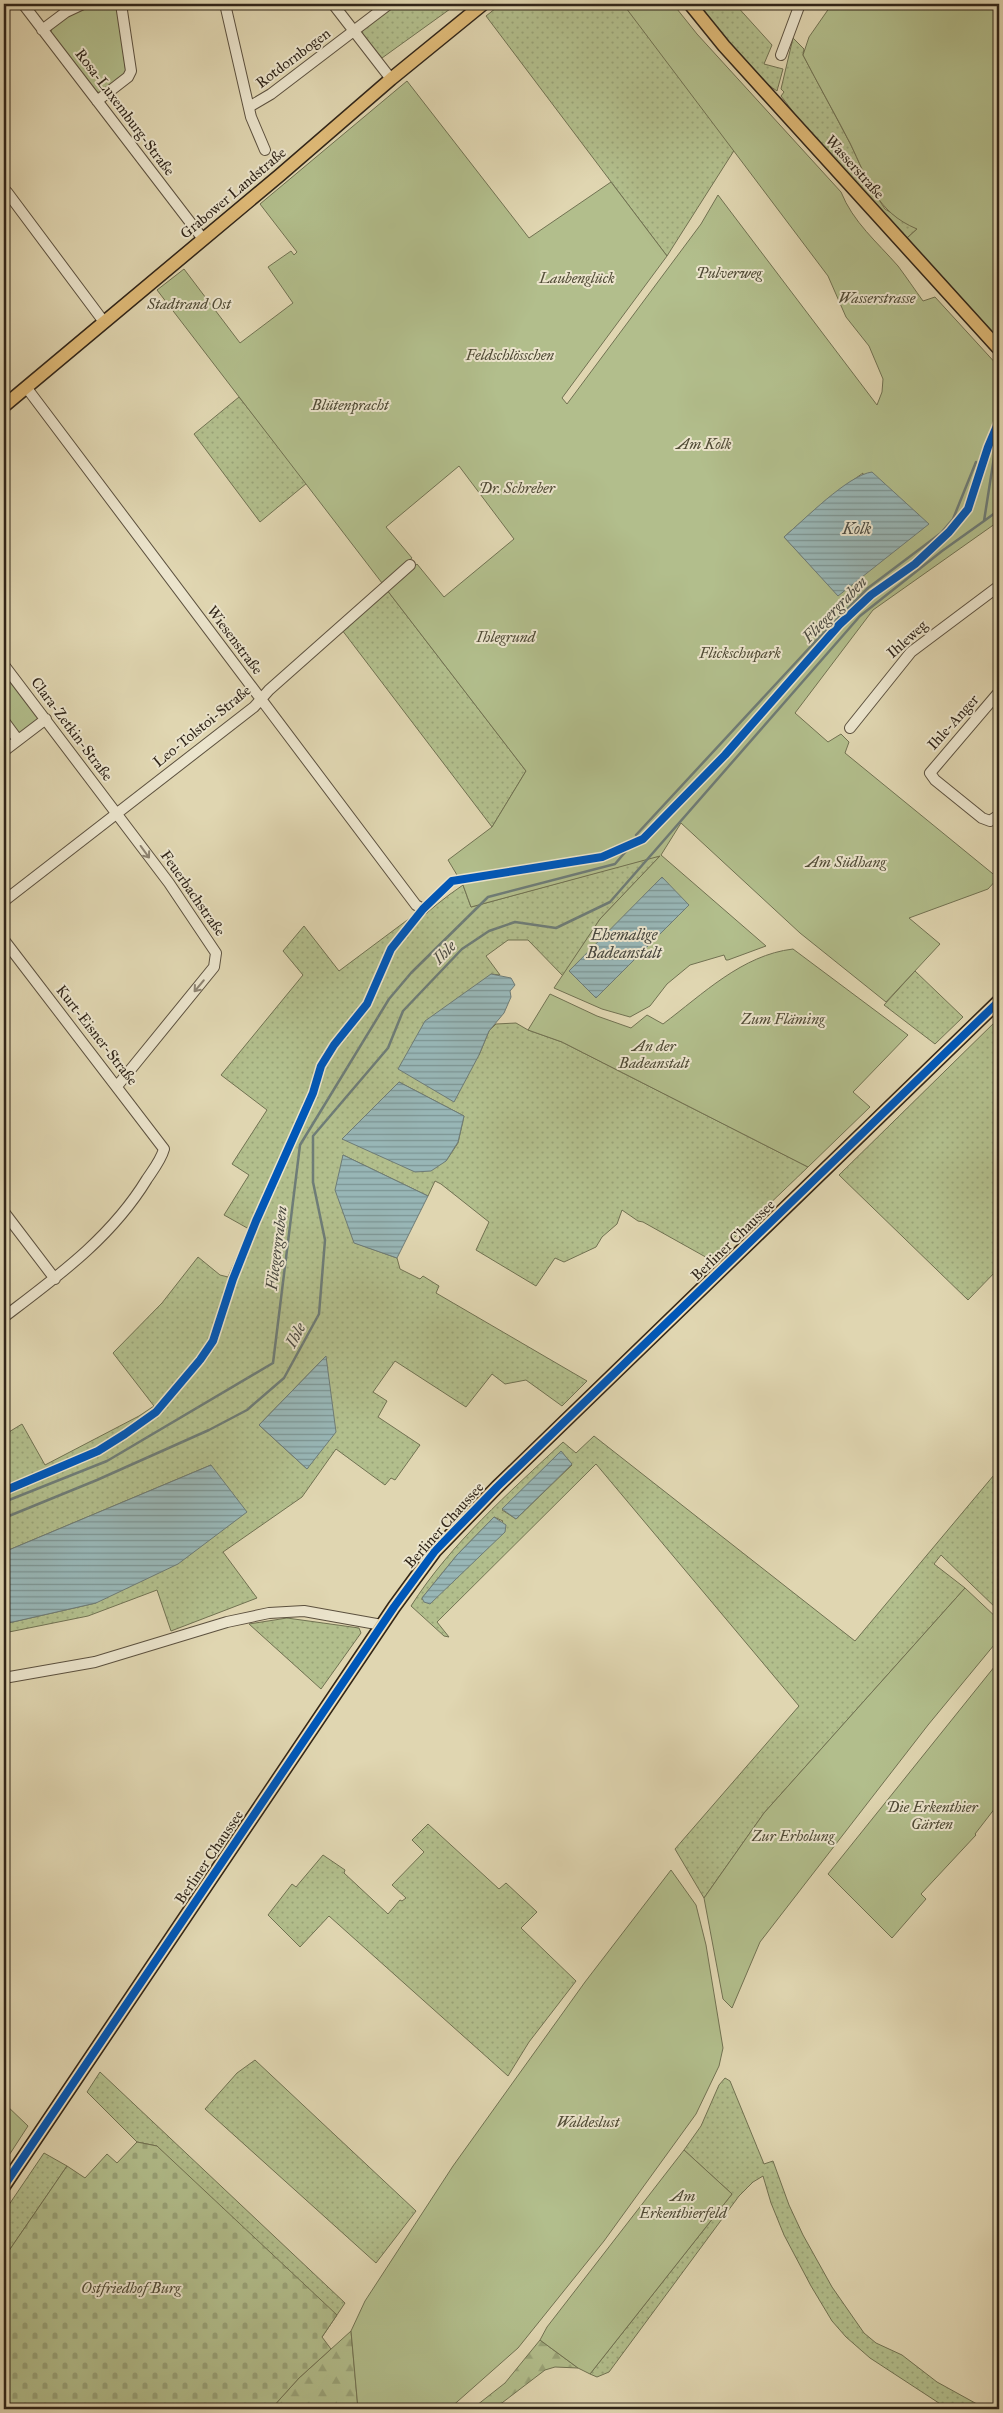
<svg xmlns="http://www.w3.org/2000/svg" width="1003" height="2413" viewBox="0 0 1003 2413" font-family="'IM FELL Great Primer',serif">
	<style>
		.grass { fill: url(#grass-dots); stroke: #717252; fill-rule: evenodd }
		.forest { fill: url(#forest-firs); stroke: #717252 }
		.cemetery { fill: url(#cemetery-stones); stroke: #717252 }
		.green { fill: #b2be8c; stroke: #717252; fill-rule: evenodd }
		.water { fill: url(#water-rules); stroke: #6e7c77 }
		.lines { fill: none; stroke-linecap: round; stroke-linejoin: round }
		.stream { stroke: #6e7c77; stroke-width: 2.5 }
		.minor-casing { stroke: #5c513f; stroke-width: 12 }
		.major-casing { stroke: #302519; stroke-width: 15 }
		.minor { stroke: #ebe4cc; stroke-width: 10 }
		.major { stroke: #e0bb78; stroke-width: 12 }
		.cycleway-casing { stroke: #ebe4cc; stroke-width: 11 }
		.cycleway { stroke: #0057b8; stroke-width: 8 }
		.oneway { stroke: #8e8472 }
		.labels { text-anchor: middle; stroke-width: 4; stroke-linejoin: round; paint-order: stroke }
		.street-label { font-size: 15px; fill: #302519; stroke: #ebe4cc }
		.park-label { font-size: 15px; font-style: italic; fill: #504b36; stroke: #ebe4cc }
		.water-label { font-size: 16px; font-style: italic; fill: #4a4940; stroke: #ebe4cc }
	</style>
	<defs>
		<pattern id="grass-dots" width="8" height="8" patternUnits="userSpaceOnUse" patternTransform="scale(1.25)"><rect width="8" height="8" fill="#b2be8c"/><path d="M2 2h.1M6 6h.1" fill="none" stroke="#99a378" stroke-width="1.8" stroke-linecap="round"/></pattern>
		<pattern id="forest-firs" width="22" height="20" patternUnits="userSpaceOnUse" patternTransform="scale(1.25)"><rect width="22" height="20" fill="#b2be8c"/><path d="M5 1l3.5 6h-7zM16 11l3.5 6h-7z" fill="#99a378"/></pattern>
		<pattern id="cemetery-stones" width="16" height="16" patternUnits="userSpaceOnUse" patternTransform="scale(1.25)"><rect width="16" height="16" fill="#b2be8c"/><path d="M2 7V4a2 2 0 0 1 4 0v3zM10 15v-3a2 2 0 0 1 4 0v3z" fill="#99a378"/></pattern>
		<pattern id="water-rules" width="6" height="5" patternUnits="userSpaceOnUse" patternTransform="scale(1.25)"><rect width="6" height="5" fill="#98b6b6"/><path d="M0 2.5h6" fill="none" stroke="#7c9493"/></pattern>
	</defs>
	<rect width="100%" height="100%" fill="#e0d6b1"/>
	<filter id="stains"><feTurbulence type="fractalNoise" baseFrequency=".004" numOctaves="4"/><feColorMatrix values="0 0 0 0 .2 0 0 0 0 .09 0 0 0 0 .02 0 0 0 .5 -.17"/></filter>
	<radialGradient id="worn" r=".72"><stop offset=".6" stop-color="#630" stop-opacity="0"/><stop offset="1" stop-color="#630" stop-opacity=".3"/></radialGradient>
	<!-- grass -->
	<path class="grass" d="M395,4H457L382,58L362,34V29Z
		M501,4H624L735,149L667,256L486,16Z
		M699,4H735L772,45L764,64L783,69L777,91C752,75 717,29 699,4Z
		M793,38L804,49L803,55L851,145L870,186L885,209L917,229L907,238L811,135L781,96L784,92L781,89Z
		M239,397L307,483L260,522L194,434Z
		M387,590L526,771L492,827L342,630Z
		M661,855L600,919L563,976L528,940H508L486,956L500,975L491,974L479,1055L489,1031L496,1024L516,1023L528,1030L562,1042L808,1167L711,1260L643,1222L638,1221L622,1210L617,1224L602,1237L596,1247L564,1262L555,1258L536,1286L476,1250L489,1222L441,1184L435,1181L428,1196L343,1155L355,1243L397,1258L400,1269L420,1279L423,1276L439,1286L436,1293L587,1381L562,1406L526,1380L505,1384L492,1374L466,1407L395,1361L373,1392L387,1401L378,1417L420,1445L395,1480L391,1478L385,1485L336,1449L302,1497L223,1552L257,1598L171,1631L157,1590L88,1616L4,1633V1624L96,1603L211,1465L4,1552V1435L22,1424L45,1465L139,1416L154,1406L113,1353L162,1303L198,1257L220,1275L228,1277L249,1229L224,1215L249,1175L232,1164L267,1110L221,1075L303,975L283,951L304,926L339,971L414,915V924C430,910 445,897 463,885L471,907ZM399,1082L464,1116L458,1143L446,1161L342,1139ZM325,1357L308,1468L307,1469L259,1425Z
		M915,971L963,1017L935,1044L884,1005Z
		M999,1018V1268L968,1300L839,1175Z
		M594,1436L855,1641L999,1469V1611L941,1555L934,1564L965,1588L764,1813L704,1898L675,1849L799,1706L596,1464L437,1622L449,1637L444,1636L411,1606C451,1543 509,1493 563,1442L576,1453ZM561,1451L572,1465L516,1519L502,1510ZM494,1517L503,1521L422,1600V1598L457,1555Z
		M287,1618L359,1628L361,1633L321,1689L249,1624Z
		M428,1824L499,1889L506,1883L537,1912L521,1928L576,1981L529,2042L508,2076L329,1916L300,1947L268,1915L292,1884L296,1887L323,1855L345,1870L344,1873L388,1914L400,1900L402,1901L406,1898L392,1885L424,1852L412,1840Z
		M255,2060L416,2211L376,2263L205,2109L237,2073Z
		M100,2072L345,2303L322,2337L157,2146L137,2142L87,2092Z
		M725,2078L730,2081L764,2164L773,2161L789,2205L803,2235L832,2287L864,2333L876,2343L902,2355L937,2382L986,2409H948L870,2358L846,2337L832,2321L811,2286L784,2235L771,2203L763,2176L753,2182L739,2196L609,2372L597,2377L590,2374L732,2194L684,2150L701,2126L719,2085Z
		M44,2153L67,2166L4,2258V2212Z"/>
	<!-- forest -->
	<path class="forest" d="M351,2331L358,2409H271L299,2378Z
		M540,2340L578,2368L555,2367L545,2370L494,2409H472L505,2383Z"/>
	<!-- cemetery -->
	<path class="cemetery" d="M137,2142L157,2146L337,2315L322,2337L331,2349L299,2378L271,2409H4V2258L67,2166L85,2178L107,2154L117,2163Z"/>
	<!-- green -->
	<path class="green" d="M93,4H117L126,73L100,93L95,91L51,32L52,28L72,13Z
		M623,4H673L697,34L841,192C853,222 877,242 898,266C907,278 915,290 923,301L935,297L999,367V521L873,610L795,713L828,742L841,734L849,742L845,753L998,878L988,889L909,918L940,944L886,1002L800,933L681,823L661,855L766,946L728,960H726L724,955L690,965L667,984L650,1006L630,1017L602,1009L554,988L600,919L660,856L471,907L463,885L448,860L492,827L526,771L387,590L417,564L444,597L514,539L459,466L386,527L412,558L382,583L157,290L184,269L240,343L293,303L268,267L291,251L294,255L297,252L260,204L407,81L529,238L611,182L667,256L562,398L567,404L701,224L718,195L877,405L882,392L883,379L869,346L846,317L828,276ZM863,473L838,595L784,537L827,499Z
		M832,4H999V339L907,238L917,229C876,212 868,180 850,143C835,114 818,84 803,55L809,37Z
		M4,671L38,716V720L20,733C0,723 4,691 4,671Z
		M793,949L908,1035L853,1092L870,1107L808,1167L562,1042L528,1030L550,994L597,1016L631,1028L647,1015L663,1024C703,994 742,955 793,949Z
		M965,1588L999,1620V1639L928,1725L760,1942L732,2008L723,1999L704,1898L764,1813Z
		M999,1661V1803L975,1834L976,1835L921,1894L926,1899L892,1938L828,1874Z
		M671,1870L696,1905L706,1945L723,2048L719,2066L696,2114L604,2241L518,2348L449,2409H358L351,2331L365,2301L453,2166L585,1982Z
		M4,2103L28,2126L4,2163Z
		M684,2150L732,2194L590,2374L578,2368L540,2340L547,2327Z"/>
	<!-- water -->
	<path class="water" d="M872,472L929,524L838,596L784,537C804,520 848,475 872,472Z
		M662,877L689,905L596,998L569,971Z
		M491,974L511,978L515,985L510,991L511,997L504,1013L489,1031L479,1055L454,1102L398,1069L425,1021Z
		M399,1082L464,1116L458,1142L446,1161L431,1171L415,1172L342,1139Z
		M343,1155L428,1196L397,1258L354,1243L335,1190Z
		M326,1356L336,1432L307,1469L259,1425Z
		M561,1451L572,1464L516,1519L502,1509Z
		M211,1465L247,1512L178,1564L96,1603L4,1624V1552Z
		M494,1517L506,1525L505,1532L430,1604L424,1602L422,1598L457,1555Z"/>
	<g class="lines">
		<!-- stream -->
		<path class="stream" d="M984,521L999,510
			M636,835L812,645L868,588L941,533L953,519L976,462
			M4,1502L107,1461L273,1363L300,1145L389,999L411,973L488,897L615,864L627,850
			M4,1518L97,1480L209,1430L247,1410L284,1378L319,1314L325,1240L313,1182V1136L388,1048L403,1011L462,949L489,931L515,922L556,928L610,902L860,616L942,551L984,521L995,451L999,441"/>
		<!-- minor casing -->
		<g class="minor-casing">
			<path id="minor" d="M23,4L203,239
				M225,4L251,117L265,150
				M333,4L391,79
				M42,30L66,12L83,4
				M781,55L800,4
				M97,101L128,77L131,71L121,4
				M249,107L271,94L389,4
				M7,192L104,322
				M26,387L416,905L423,909
				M4,665L169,883L216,953L214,967L118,1085
				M999,692L930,773L935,780L982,818L990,821L999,815
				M4,721L18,740
				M850,728L911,652L999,586
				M4,751L46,719
				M4,901L254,707L269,690L410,565
				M4,940L164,1149C161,1160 153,1170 147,1179C111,1238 58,1276 4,1317
				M4,1212L55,1279
				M4,1678L95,1662L227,1622L269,1613L304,1611L382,1625"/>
		</g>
		<!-- major casing -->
		<g class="major-casing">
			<path id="major" d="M690,4L724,46L999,349
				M4,406L280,175L391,79L483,4
				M4,2186L394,1607L435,1551L497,1487L999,1001"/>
		</g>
		<!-- minor -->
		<use href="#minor" class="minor"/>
		<!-- major -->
		<use href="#major" class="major"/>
		<!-- cycleway casing -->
		<g class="cycleway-casing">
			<path id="cycleway" d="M4,1491L98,1451L125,1434L156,1412L200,1360L213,1341L233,1279L256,1221L313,1093L321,1066L334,1045L367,1004L391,949L423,909L452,881L602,857L643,839L725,755L839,625L871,595L915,564L949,532L968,509L988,447L999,421
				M4,2186L394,1607L435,1551L497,1487L999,1001"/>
		</g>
		<!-- cycleway -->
		<use href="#cycleway" class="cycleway"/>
	</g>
	<!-- one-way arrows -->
	<defs><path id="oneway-shaft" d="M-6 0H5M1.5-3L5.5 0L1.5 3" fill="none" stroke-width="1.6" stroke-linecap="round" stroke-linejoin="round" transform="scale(1.25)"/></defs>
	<g class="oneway">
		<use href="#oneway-shaft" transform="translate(145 852) rotate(54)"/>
		<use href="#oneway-shaft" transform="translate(199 986) rotate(130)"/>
	</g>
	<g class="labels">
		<!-- street labels -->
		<g class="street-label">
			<text transform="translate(293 58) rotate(-37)" y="5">Rotdornbogen</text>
			<text transform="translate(125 112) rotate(53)" y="5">Rosa-Luxemburg-Straße</text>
			<text transform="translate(855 167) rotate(48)" y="5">Wasserstraße</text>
			<text transform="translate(233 193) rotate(-40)" y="5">Grabower Landstraße</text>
			<text transform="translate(907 639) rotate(-42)" y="5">Ihleweg</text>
			<text transform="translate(235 640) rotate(53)" y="5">Wiesenstraße</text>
			<text transform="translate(953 722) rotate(-48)" y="5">Ihle-Anger</text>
			<text transform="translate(202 726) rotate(-39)" y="5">Leo-Tolstoi-Straße</text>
			<text transform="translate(72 729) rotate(53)" y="5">Clara-Zetkin-Straße</text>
			<text transform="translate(193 893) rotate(55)" y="5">Feuerbachstraße</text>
			<text transform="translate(97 1035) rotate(52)" y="5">Kurt-Eisner-Straße</text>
			<text transform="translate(733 1240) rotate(-44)" y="5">Berliner Chaussee</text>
			<text transform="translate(444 1525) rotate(-48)" y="5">Berliner Chaussee</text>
			<text transform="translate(209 1857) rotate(-56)" y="5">Berliner Chaussee</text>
		</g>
		<!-- park labels -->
		<g class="park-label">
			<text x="729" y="278">Pulverweg</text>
			<text x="577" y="283">Laubenglück</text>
			<text x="877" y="303">Wasserstrasse</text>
			<text x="189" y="309">Stadtrand Ost</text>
			<text x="510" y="360">Feldschlösschen</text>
			<text x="350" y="410">Blütenpracht</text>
			<text x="704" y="449">Am Kolk</text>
			<text x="517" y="493">Dr. Schreber</text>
			<text x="506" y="642">Ihlegrund</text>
			<text x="740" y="658">Flickschupark</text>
			<text x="846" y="867">Am Südhang</text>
			<text x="783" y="1024">Zum Fläming</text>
			<text x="654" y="1051">An der<tspan x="654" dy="17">Badeanstalt</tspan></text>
			<text x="932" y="1812">Die Erkenthier<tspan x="932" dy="17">Gärten</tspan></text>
			<text x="793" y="1841">Zur Erholung</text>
			<text x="588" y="2127">Waldeslust</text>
			<text x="683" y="2201">Am<tspan x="683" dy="17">Erkenthierfeld</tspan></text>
			<text x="131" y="2293">Ostfriedhof Burg</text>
		</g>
		<!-- water labels -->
		<g class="water-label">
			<text x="857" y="534">Kolk</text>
			<text transform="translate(834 609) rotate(-46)" y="6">Fliegergraben</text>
			<text x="624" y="940">Ehemalige<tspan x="624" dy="18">Badeanstalt</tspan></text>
			<text transform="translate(444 952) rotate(-45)" y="6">Ihle</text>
			<text transform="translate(276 1248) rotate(-83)" y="6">Fliegergraben</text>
			<text transform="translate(295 1335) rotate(-62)" y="6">Ihle</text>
		</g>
	</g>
	<!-- margin -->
	<rect width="1003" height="2413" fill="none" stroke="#e0d6b1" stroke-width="20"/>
	<rect x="5" y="5" width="993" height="2403" fill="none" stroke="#302519" stroke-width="2.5"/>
	<rect x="10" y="10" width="983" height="2393" fill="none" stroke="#302519"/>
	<rect width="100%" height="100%" filter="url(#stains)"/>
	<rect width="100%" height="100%" fill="url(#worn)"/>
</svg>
